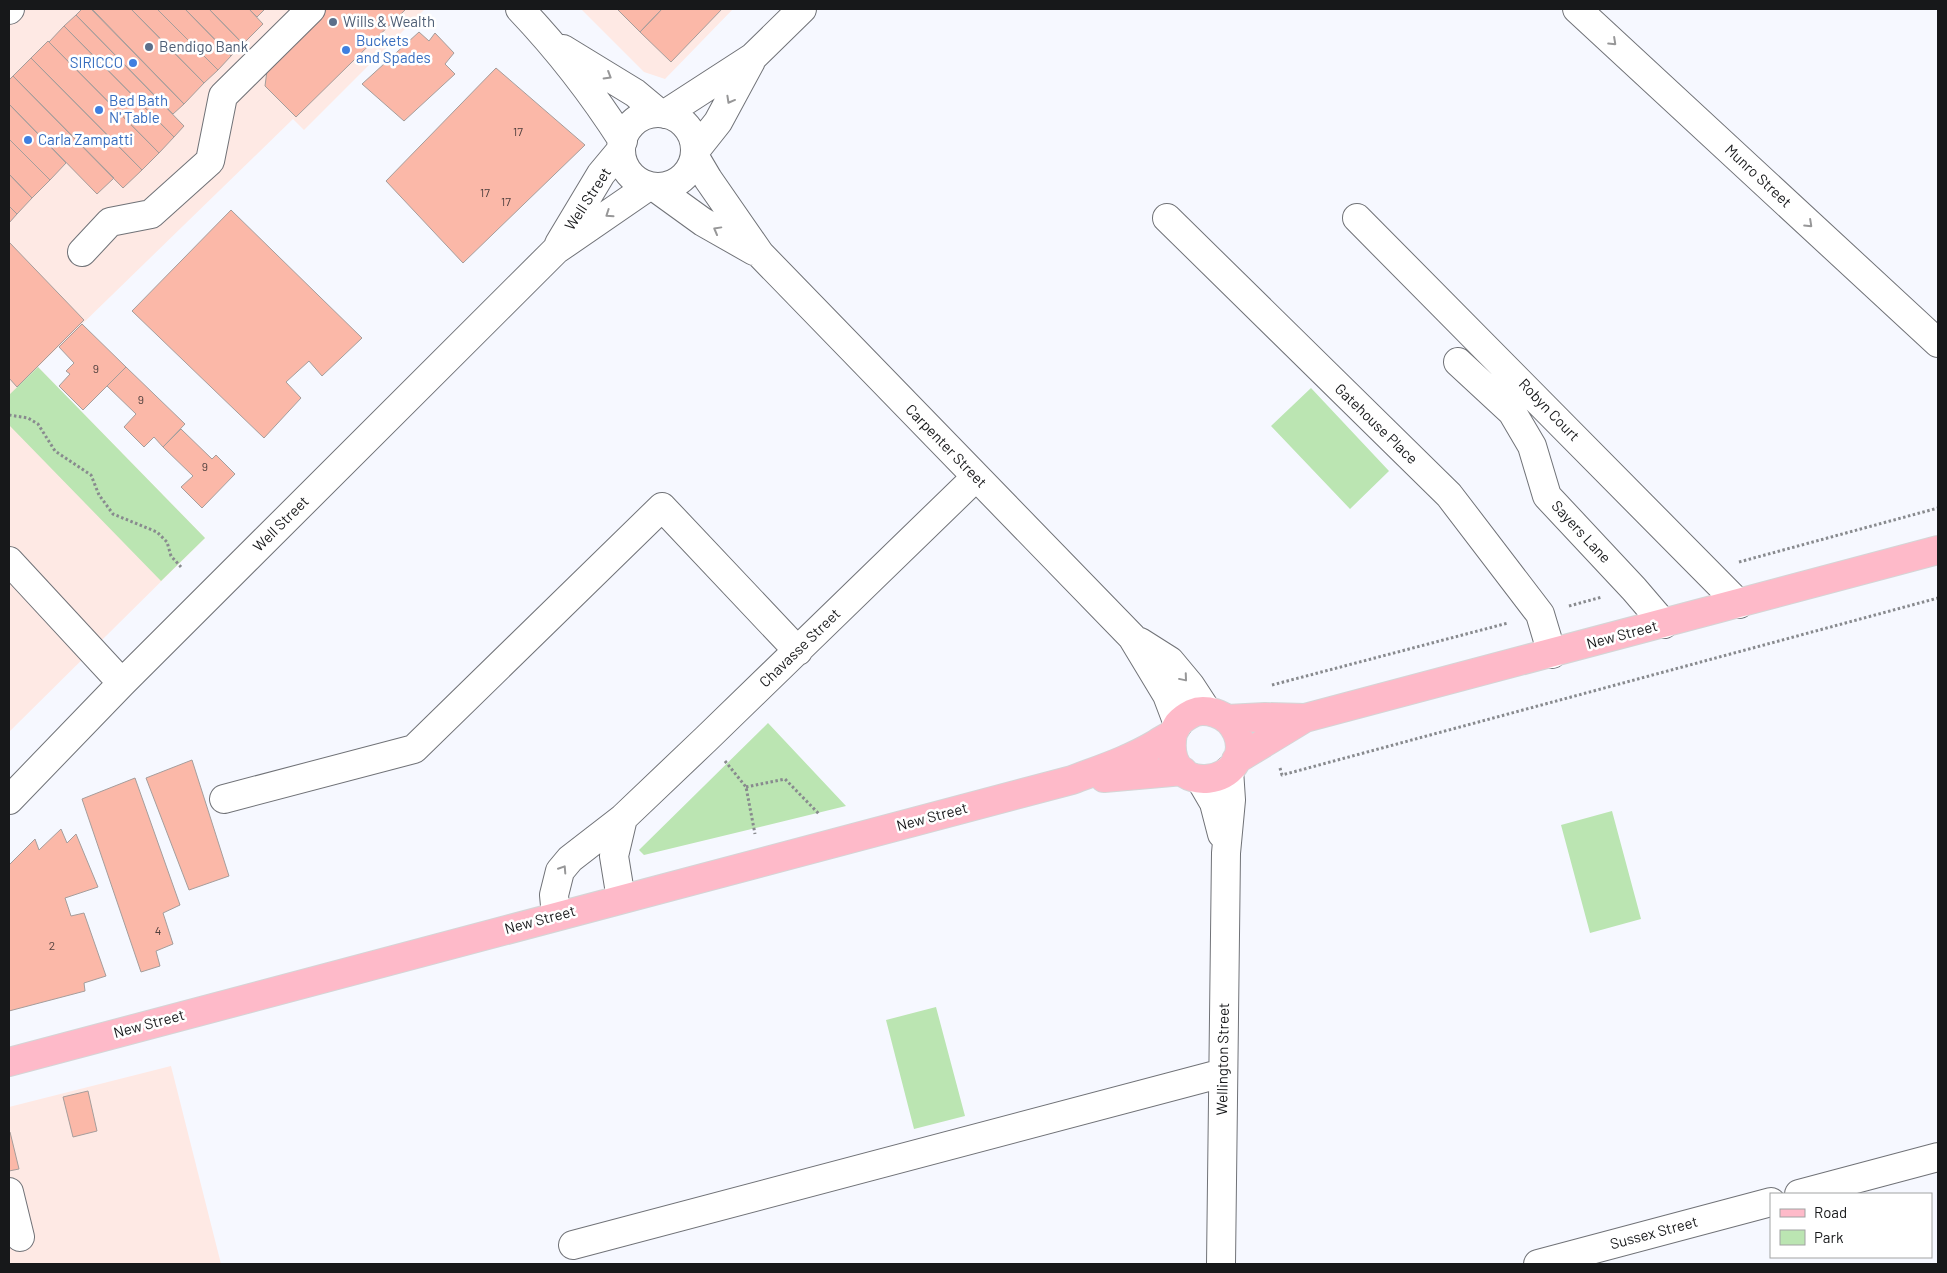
<svg xmlns="http://www.w3.org/2000/svg" width="1947" height="1273" viewBox="0 0 1947 1273" font-family="Barlow,sans-serif">
	<style>
		.commercial { fill: #fee9e4 }
		.green { fill: #bbe5b2 }
		.building { fill: #fbb8a8; stroke: #a59d9b }
		.lines { fill: none; stroke-linecap: round; stroke-linejoin: round }
		.minor-casing { stroke: #707277; stroke-width: 30 }
		.major-casing { stroke: #d5d5d6; stroke-width: 30 }
		.path { stroke: #888a8e; stroke-width: 3; stroke-dasharray: 2.5 2.5; stroke-linecap: butt }
		.minor { stroke: #fff; stroke-width: 28 }
		.major { stroke: #febac9; stroke-width: 28 }
		.oneway { stroke: #979798 }
		.service-dot { fill: #5c6f8a; stroke: #fff; stroke-width: 2 }
		.shop-dot { fill: #3f7fe0; stroke: #fff; stroke-width: 2 }
		.labels { text-anchor: middle; stroke-width: 5; stroke-linejoin: round; paint-order: stroke }
		.number-label { font-size: 12px; fill: #50403e }
		.service-label { font-size: 15px; fill: #4e5e75; stroke: #fff; text-anchor: start }
		.shop-label { font-size: 15px; fill: #366cbe; stroke: #fff; text-anchor: start }
		.street-label { font-size: 15px; fill: #17181a; stroke: #fff }
	</style>
	<rect width="100%" height="100%" fill="#f6f8ff"/>
	<!-- commercial -->
	<path class="commercial" d="M9,9H425L304,130L293,119L38,367L205,538L9,732Z
		M581,9H733L665,79L644,72Z
		M171,1066L221,1264H9V1107Z"/>
	<!-- green -->
	<path class="green" d="M38,367L205,538L161,581L9,425V395Z
		M1311,388L1389,471L1350,509L1271,426Z
		M768,723L846,806L644,855L639,850Z
		M1612,811L1641,919L1590,933L1561,825Z
		M936,1007L965,1116L914,1129L886,1020Z"/>
	<!-- building -->
	<path class="building" d="M82,9H91L94,11L184,104L173,114L76,15Z
		M91,9H131L204,83L184,104Z
		M131,9H157L218,70L204,83Z
		M157,9H185L231,56L218,70Z
		M185,9H209L243,44L231,56Z
		M209,9H249L263,24L243,44Z
		M249,9H265L257,17Z
		M322,9H406L296,117L265,86L268,63Z
		M617,9H662L640,32Z
		M662,9H722L671,62L640,32Z
		M76,15L184,126L174,137L64,26Z
		M64,26L174,137L159,153L49,42Z
		M419,32L429,41L435,33L454,53L445,64L455,74L404,121L362,84Z
		M48,41L159,153L142,170L31,58Z
		M31,58L142,170L123,188L13,76Z
		M496,68L585,145L463,263L386,181Z
		M13,76L114,178L97,194L9,104V80Z
		M9,104L66,163L50,180L9,139Z
		M9,139L50,180L32,198L9,174Z
		M9,174L32,198L17,214L9,206Z
		M9,206L17,214L9,223Z
		M231,210L362,338L322,376L309,361L286,382L301,398L264,438L132,311Z
		M9,242L84,320L17,387L9,378Z
		M82,324L126,367L83,410L59,386L70,374L66,371L74,363L59,347Z
		M126,367L185,424L163,447L154,437L144,447L124,427L136,414L107,386Z
		M181,429L212,459L216,455L235,474L202,508L181,487L193,476L163,447Z
		M192,760L229,876L189,890L146,778Z
		M135,778L180,905L163,913L173,944L156,951L160,966L141,972L82,799Z
		M61,829L67,843L76,834L98,887L65,898L71,916L84,913L106,976L84,983L85,991L9,1011V865L35,839L39,850Z
		M88,1091L97,1131L73,1137L63,1097Z
		M10,1132L19,1169L9,1171V1133Z"/>
	<g class="lines">
		<!-- minor casing -->
		<g class="minor-casing">
			<path id="minor" d="M520,9C558,49 593,94 623,141
				M1577,9L1938,343
				M9,10L10,9
				M563,49L635,93L659,113
				M621 150a37 37 0 1 1 74 0a37 37 0 1 1-74 0Z
				M665,114L753,57L802,9
				M695,151L718,122L751,61
				M695,157L708,179L760,254L1132,637L1167,695L1178,724
				M656,188L703,222L754,251
				M1167,218L1449,495L1540,614L1552,654
				M1357,218L1739,604
				M559,244L601,174L621,150
				M82,252L110,222L151,214L210,161L223,96L311,9
				M1458,362L1512,412L1532,446L1547,496L1634,589L1664,624
				M9,561L122,683
				M1140,642L1170,661L1190,685L1207,711
				M1200,779L1214,803L1222,834
				M224,799L414,749L662,507L798,651
				M9,800L122,683L556,250L649,186
				M621,899L614,856L623,818
				M556,916L554,895L560,871L570,859L623,818L706,739L976,477
				M9,1192L20,1237
				M1799,1194L1938,1157
				M573,1245L1223,1073
				M1221,1264L1226,853L1231,800L1229,770
				M1538,1264L1771,1202"/>
		</g>
		<!-- major casing -->
		<g class="major-casing">
			<path id="major" d="M1227,719L1265,717L1305,718
				M1236,760L1305,718L1938,550
				M1104,778L1183,771
				M9,1062L1072,780C1101,769 1129,760 1156,744C1161,740 1167,738 1172,734C1175,731 1176,727 1178,724C1182,719 1187,716 1193,713C1200,710 1208,711 1215,713C1225,716 1233,724 1237,733C1258,785 1160,803 1173,733"/>
		</g>
		<!-- path -->
		<path class="path" d="M9,415L28,418L38,424L55,451L91,475L99,495L113,514L157,532L167,542L171,556L181,567
			M1739,562L1938,508
			M1569,606L1602,597
			M1272,685L1508,623
			M725,761L746,787L755,834
			M1280,768L1282,775L1938,598
			M746,787L785,779L820,815"/>
		<!-- minor -->
		<use href="#minor" class="minor"/>
		<!-- major -->
		<use href="#major" class="major"/>
	</g>
	<!-- one-way arrows -->
	<defs><path id="oneway-chevron" d="M-2-3.5L2.5 0L-2 3.5" fill="none" stroke-width="1.6" stroke-linecap="round" stroke-linejoin="round" transform="scale(1.25)"/></defs>
	<g class="oneway">
		<use href="#oneway-chevron" transform="translate(1613 42) rotate(43)"/>
		<use href="#oneway-chevron" transform="translate(608 76) rotate(31)"/>
		<use href="#oneway-chevron" transform="translate(730 100) rotate(119)"/>
		<use href="#oneway-chevron" transform="translate(609 214) rotate(146)"/>
		<use href="#oneway-chevron" transform="translate(1809 224) rotate(43)"/>
		<use href="#oneway-chevron" transform="translate(717 230) rotate(-151)"/>
		<use href="#oneway-chevron" transform="translate(1184 678) rotate(50)"/>
		<use href="#oneway-chevron" transform="translate(563 869) rotate(-57)"/>
	</g>
	<!-- markers -->
	<g class="service-dot">
		<circle cx="333" cy="22" r="5"/>
		<circle cx="149" cy="47" r="5"/>
	</g>
	<g class="shop-dot">
		<circle cx="346" cy="50" r="5"/>
		<circle cx="133" cy="63" r="5"/>
		<circle cx="99" cy="110" r="5"/>
		<circle cx="28" cy="140" r="5"/>
	</g>
	<g class="labels">
		<!-- number labels -->
		<g class="number-label">
			<text x="518" y="136">17</text>
			<text x="485" y="197">17</text>
			<text x="506" y="206">17</text>
			<text x="96" y="373">9</text>
			<text x="141" y="404">9</text>
			<text x="205" y="471">9</text>
			<text x="158" y="935">4</text>
			<text x="52" y="950">2</text>
		</g>
		<!-- service labels -->
		<g class="service-label">
			<text x="343" y="27">Wills &amp; Wealth</text>
			<text x="159" y="52">Bendigo Bank</text>
		</g>
		<!-- shop labels -->
		<g class="shop-label">
			<text x="356" y="46">Buckets<tspan x="356" dy="17">and Spades</tspan></text>
			<text x="123" y="68" text-anchor="end">SIRICCO</text>
			<text x="109" y="106">Bed Bath<tspan x="109" dy="17">N' Table</tspan></text>
			<text x="38" y="145">Carla Zampatti</text>
		</g>
		<!-- street labels -->
		<g class="street-label">
			<text transform="translate(1758 176) rotate(43)" y="5">Munro Street</text>
			<text transform="translate(588 199) rotate(-57)" y="5">Well Street</text>
			<text transform="translate(1549 410) rotate(46)" y="5">Robyn Court</text>
			<text transform="translate(1376 424) rotate(44)" y="5">Gatehouse Place</text>
			<text transform="translate(946 446) rotate(46)" y="5">Carpenter Street</text>
			<text transform="translate(281 524) rotate(-45)" y="5">Well Street</text>
			<text transform="translate(1581 532) rotate(47)" y="5">Sayers Lane</text>
			<text transform="translate(1622 635) rotate(-15)" y="5">New Street</text>
			<text transform="translate(800 648) rotate(-44)" y="5">Chavasse Street</text>
			<text transform="translate(932 817) rotate(-15)" y="5">New Street</text>
			<text transform="translate(540 920) rotate(-15)" y="5">New Street</text>
			<text transform="translate(149 1024) rotate(-15)" y="5">New Street</text>
			<text transform="translate(1223 1059) rotate(-89)" y="5">Wellington Street</text>
			<text transform="translate(1654 1233) rotate(-15)" y="5">Sussex Street</text>
		</g>
	</g>
	<!-- border -->
	<rect width="1947" height="1273" fill="none" stroke="#17181a" stroke-width="20"/>
	<!-- legend -->
	<rect x="1770" y="1193" width="162" height="65" fill="#ffffff" stroke="#a2a3a3"/>
	<rect x="1780" y="1209" width="25" height="8" fill="#febac9" stroke="#a2a3a3"/>
	<text x="1814" y="1218" font-size="15" fill="#17181a">Road</text>
	<rect x="1780" y="1230" width="25" height="15" fill="#bbe5b2" stroke="#a2a3a3"/>
	<text x="1814" y="1243" font-size="15" fill="#17181a">Park</text>
</svg>
